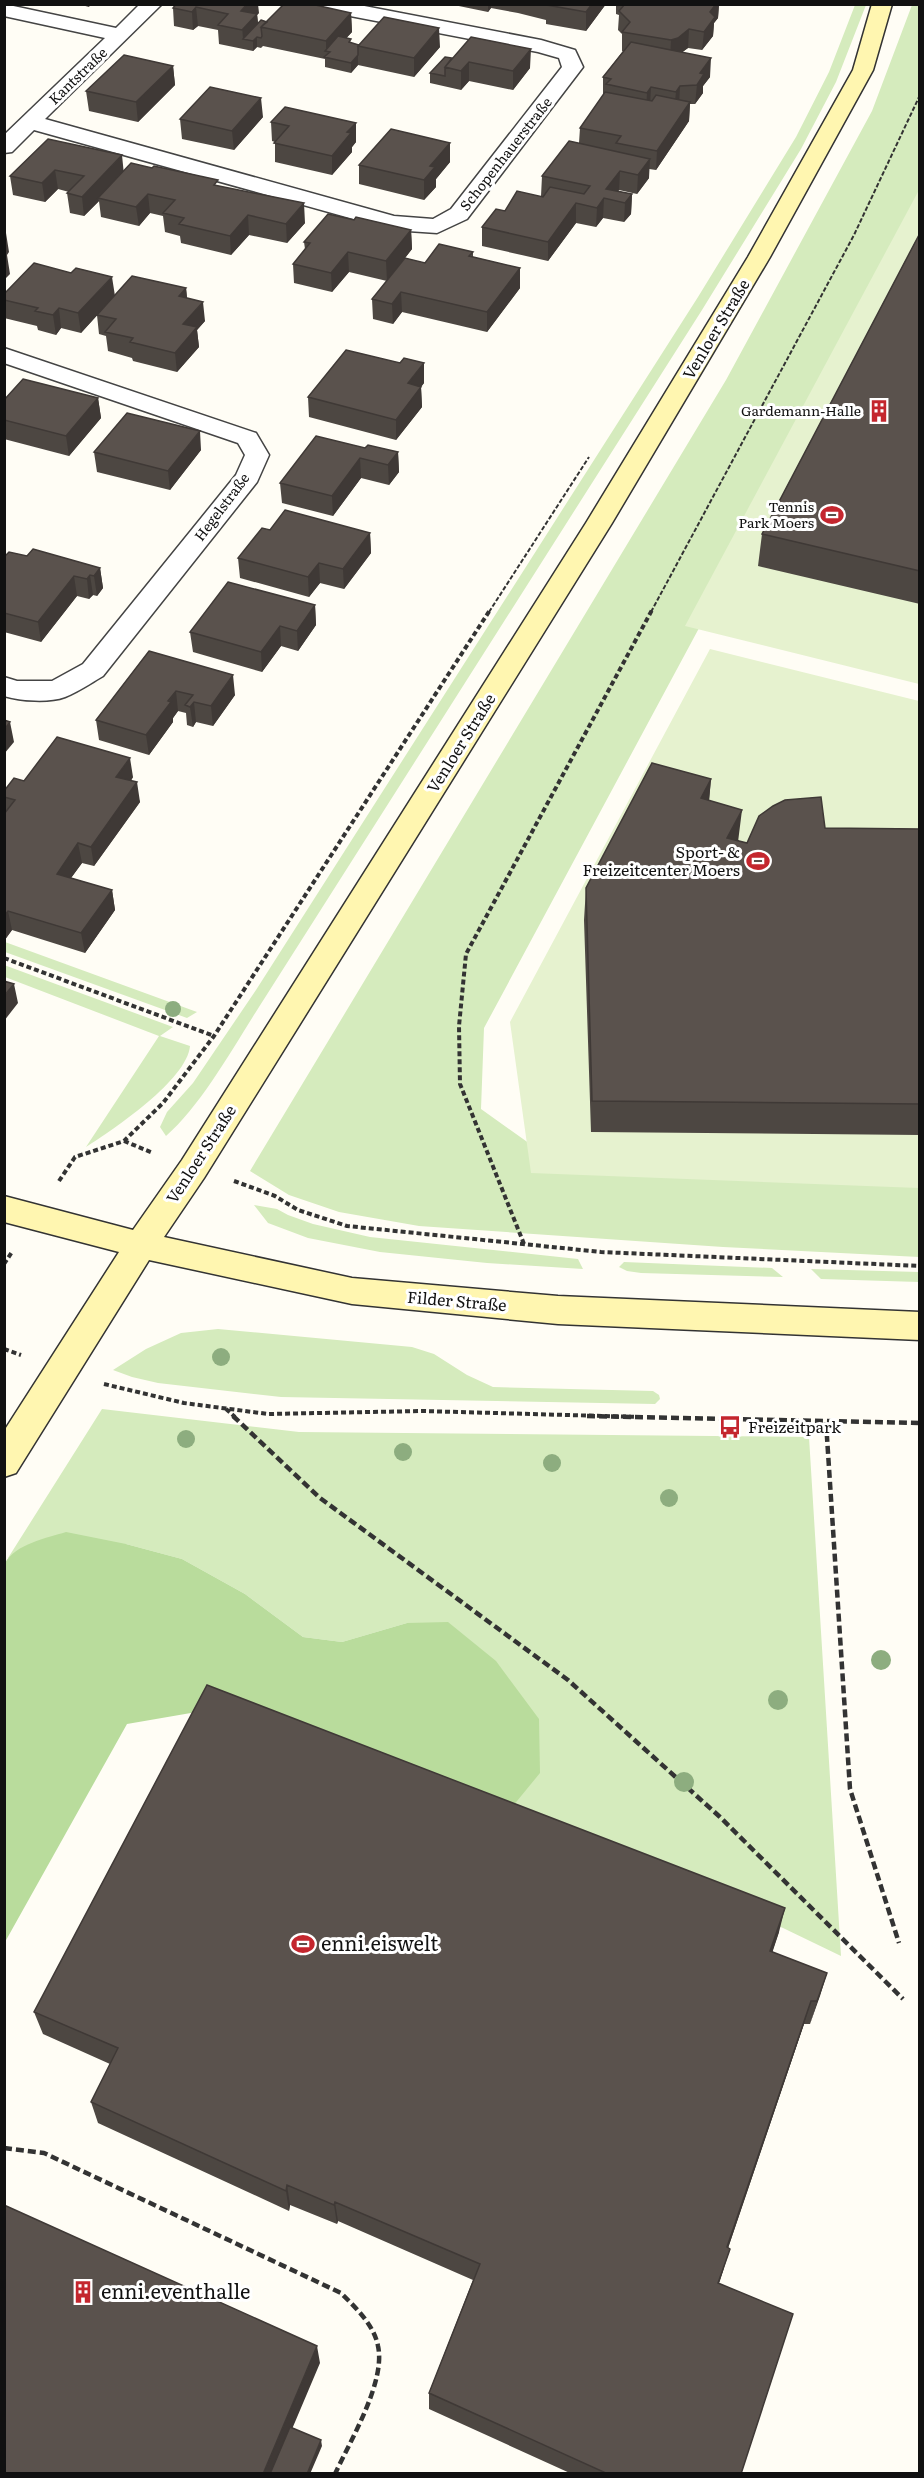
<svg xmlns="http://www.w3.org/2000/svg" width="924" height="2478" viewBox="0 0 924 2478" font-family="Literata,serif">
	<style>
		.green { fill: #d5ebbd }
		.forest { fill: #b9dc9c }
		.pitch { fill: #e6f2cf }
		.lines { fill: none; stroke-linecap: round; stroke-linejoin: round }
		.street-casing { stroke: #444; stroke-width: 3 }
		.secondary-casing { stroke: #333; stroke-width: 3 }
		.path-far2 { stroke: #333; stroke-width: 2; stroke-dasharray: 4.5 2; stroke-linecap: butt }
		.path-far1 { stroke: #333; stroke-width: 4; stroke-dasharray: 5 3; stroke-linecap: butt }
		.path { stroke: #333; stroke-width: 4.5; stroke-dasharray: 8 4; stroke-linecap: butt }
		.street { fill: #fff; fill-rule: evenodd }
		.secondary { fill: #fff6b0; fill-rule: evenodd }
		.tree { fill: #8dad7f }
		.wall { fill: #4d4742 }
		.shaded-wall { fill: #3f3936 }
		.building { fill: #5a524d; stroke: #3f3936; stroke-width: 1.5 }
		.labels { text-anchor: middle; stroke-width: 6; stroke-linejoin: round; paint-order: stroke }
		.far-street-label { font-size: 14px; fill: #111; stroke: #fff }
		.far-poi-label { font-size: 14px; fill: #111; stroke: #fff; text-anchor: end }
		.street-label { font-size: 16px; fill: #111; stroke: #fff }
		.poi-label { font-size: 16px; fill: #111; stroke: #fff; text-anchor: end }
		.near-poi-label { font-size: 20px; fill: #111; stroke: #fff; text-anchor: start }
	</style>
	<rect width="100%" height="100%" fill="#fffdf5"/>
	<!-- green -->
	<path class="green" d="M855,5H866L836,82L801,149L702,310L266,996C238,1039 203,1104 166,1136L160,1127L167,1112L193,1083L256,990L698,297L796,137L829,72Z
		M912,5H919V219L484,1028L481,1109L554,1161L919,1172V1257L723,1247L419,1226L339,1212L289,1195L250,1171L726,380L872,111Z
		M5,942L197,1012L187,1018L5,952Z
		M4,965L173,1027L160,1036L190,1046C187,1080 114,1129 86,1147L159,1036L5,977Z
		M254,1205L277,1209L288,1215L313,1224L370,1237L578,1259L583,1269L487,1263L380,1252L308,1238L268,1223Z
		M624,1262L772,1268L783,1277L641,1273L627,1271L619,1267Z
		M811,1269L919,1272V1282L821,1279Z
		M218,1329L412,1347L434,1354L467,1375L493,1387L653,1391L659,1395L660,1399L655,1404L281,1397L158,1383L132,1377L113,1370L146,1349L181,1333Z
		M102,1409L299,1432L809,1437L841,1956L783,1928L503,1818L407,1623L342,1642L303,1637L245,1594L182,1559L126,1544L8,1558Z"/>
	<!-- forest -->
	<path class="forest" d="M66,1532L126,1544L182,1559L245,1594L303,1637L342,1642L407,1623L448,1622L496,1661L539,1719L540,1773L503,1818L214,1709L127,1724L5,1942V1563C16,1544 46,1538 66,1532Z"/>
	<!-- pitch -->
	<path class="pitch" d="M919,190V684L685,626Z
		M710,649L919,701V1188L531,1173L510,1022Z"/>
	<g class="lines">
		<!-- street casing -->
		<g class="street-casing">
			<path id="street" d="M4,4L116,28L140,4H162L45,119L394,216L433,219L451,209L562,67L559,58L538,52L319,10L312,8L309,4H354L541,40L575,50L583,67L467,219L437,233L393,230L34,130L12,152L4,153V135L105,38L4,16Z
				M4,348L256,433L269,455L257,482L103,676C91,683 78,692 65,697C49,703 21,701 4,696V677L17,681H52L83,664L236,475L245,455L238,443L4,363Z"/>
		</g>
		<!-- secondary casing -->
		<g class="secondary-casing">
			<path id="secondary" d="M872,4H892L873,70L770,257L612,523L204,1178L164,1237L352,1278L558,1296L920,1312V1340L558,1324L352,1304L149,1260L16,1473L4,1477V1431L119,1252L4,1222V1196L133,1230L182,1160L586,523L748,257L853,70Z"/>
		</g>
		<!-- path-far2 -->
		<path class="path-far2" d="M489,612L589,457
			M651,612L854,235L920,95"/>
		<!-- path-far1 -->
		<path class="path-far1" d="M4,958L214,1036
			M124,1141L153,1153
			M59,1181L75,1157L124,1141L163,1103L214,1036L490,610
			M234,1181L275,1196L298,1210L347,1226L601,1252L920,1266
			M524,1244L460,1084L459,1026L466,954L652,610
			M4,1264L12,1252
			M4,1349L21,1355
			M104,1384L184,1403L268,1414L422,1411L640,1417
			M226,1409L235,1417"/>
		<!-- path -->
		<path class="path" d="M233,1416L320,1498L568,1680L720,1817L903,1999
			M587,1416L920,1423
			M826,1422L850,1789L899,1943
			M4,2148L44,2153L341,2293C356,2308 374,2325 378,2346C386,2382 350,2441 335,2474"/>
		<!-- street -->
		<use href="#street" class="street"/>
		<!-- secondary -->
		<use href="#secondary" class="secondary"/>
	</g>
	<!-- trees -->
	<g class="tree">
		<circle cx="173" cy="1009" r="8"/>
		<circle cx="221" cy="1357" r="9"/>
		<circle cx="186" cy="1439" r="9"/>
		<circle cx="403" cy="1452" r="9"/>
		<circle cx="552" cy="1463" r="9"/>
		<circle cx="669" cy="1498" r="9"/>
		<circle cx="881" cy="1660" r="10"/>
		<circle cx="778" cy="1700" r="10"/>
		<circle cx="684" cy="1782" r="10"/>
	</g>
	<!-- wall -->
	<path class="wall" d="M78,4H91L89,7Z
		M176,4L259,13L257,14L258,23L351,13L352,32L346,38L352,43L359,45L440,47L414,77L358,65L351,73L325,67V59L263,46L261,48L257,47L253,51L219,44L218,30L198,26L193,30L174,26L173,8Z
		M449,4H606L586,31L546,24V20L518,13L491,8L488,12Z
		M616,4H719L718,18L714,23L713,36L702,50L688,48L682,52L710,77L703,86V93L695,104H690L689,121L656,170L649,169V178L637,194L619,190L618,191L632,194L631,214L624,222L603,218L596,227L576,223L548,261L482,246V227L505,211L543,197L541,196L542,176L579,143L580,128L603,96V77L623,51H622V34L618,30L619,15L616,14Z
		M452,58L530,68L513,90L469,81L461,90L430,83V73Z
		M173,66L175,85L138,122L89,111L86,91Z
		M263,117L234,150L182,139L180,119Z
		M271,122L356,123V142L352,147V152L332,175L275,162V142L272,141Z
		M48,139L124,171L219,186L305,223L287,243L249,235L231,255L181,243L180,236L165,232L163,216L150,213L139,226L101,217L99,201L84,216L70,213L67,193L69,192L58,189L45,202L13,195L10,176Z
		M450,143V162L436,179V187L424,200L359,184V165Z
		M354,220L411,230L412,249L387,281L349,272L332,292L294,283L293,264L305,249L304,242Z
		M920,233V604L758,566L762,534Z
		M473,252V257L520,268V288L487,332L402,312L393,324L373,319L372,299L425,263Z
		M186,288L187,298L205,321L197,330L199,347L177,372L133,361L132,358L108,351L106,336L99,334L97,315L81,333L61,328L56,335L38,330L37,326L4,318V300L114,295Z
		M424,383L421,387L422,407L396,440L309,417L308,397Z
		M98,398L101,418L69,456L4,439V400Z
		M365,448L398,452L399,472L389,485L361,478L333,516L282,503L280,483Z
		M201,450L170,490L97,472L94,452Z
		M270,530L370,533L371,553L344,589L320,583L309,597L240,578L238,558Z
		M27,556L100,568L103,588L97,596L93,595L89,599L77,596L41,642L4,632V557Z
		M315,605L316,625L298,651L281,646L262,672L193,652L190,632Z
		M149,651L235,695L213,726L196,722L193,727L187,725L186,713L178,711L173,718V722L149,755L99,740L96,720Z
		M133,777L131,781L140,802L94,866L82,863L71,878L112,890L115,910L85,953L12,930L4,941V791L24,781Z
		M711,779L709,801L739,841L747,843L825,828L920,829V1135L591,1132L584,920L586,888Z
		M779,1932L772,1952L827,1973L810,2024H804L728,2248L723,2271L719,2284L741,2474H572L429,2409V2393L473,2280L338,2221L337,2224L290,2205L289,2211L98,2123L91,2102L110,2064L43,2034L34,2012Z"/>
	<!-- shaded-wall -->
	<path class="shaded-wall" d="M247,4H258L259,13L252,20L257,14L259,33L243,39L241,11Z
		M488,4H491V8L488,12Z
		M592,4H606L586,31V12Z
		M716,4H719L718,18L714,23L713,36L702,50L704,32L710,12Z
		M196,7L198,26L193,30L192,12Z
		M351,13L352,32L330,56V52L326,51V41Z
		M439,28L440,47L414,77V58Z
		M689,29L688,48L676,57L670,59L671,40Z
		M257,37V47L253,51V41Z
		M531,49L530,68L513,90V71Z
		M358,55V65L351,73V63Z
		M711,58L710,77L703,86V93L695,104L697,85L700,73Z
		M469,62V81L461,90V71Z
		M173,66L175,85L138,122L136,102Z
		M680,86L679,105L674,111L676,92Z
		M651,87L650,106L646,112L647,93Z
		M261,98L263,117L234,150L232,131Z
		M690,102L689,121L656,170L657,151Z
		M356,123V142L352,147V152L332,175V156L347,132Z
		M450,143V162L436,179V187L424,200V180L430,166Z
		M122,155L124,175L98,198L99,201L84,216L82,197Z
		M650,159L649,178L637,194L638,175Z
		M55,170L58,189L45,202L42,183Z
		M620,171L619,190L612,200L606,189Z
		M148,194L150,213L139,226L136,207Z
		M632,194L631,214L624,222L625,203Z
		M604,198L603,218L596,227L597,208Z
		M304,203L305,223L287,243L286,224Z
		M576,203V223L548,261V242Z
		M248,215L249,235L231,255L230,236Z
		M411,230L412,249L387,281L386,261Z
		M6,233L9,252L7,255L10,274L4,280V235Z
		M348,252L349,272L332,292L331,273Z
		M520,268V288L487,332V312Z
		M112,277L115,296L81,333L78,313Z
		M186,288L188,308L179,296Z
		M401,292L402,312L393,324L392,304Z
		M203,302L205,321L197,330L199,347L177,372L175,353L183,324Z
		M59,308L61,328L56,335L53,315Z
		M424,363V383L408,403V383Z
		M421,387L422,407L396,440V420Z
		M98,398L101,418L69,456L66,436Z
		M200,431L201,450L170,490L168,471Z
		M398,452L399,472L389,485L388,465Z
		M360,458L361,478L333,516L332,496Z
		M370,533L371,553L344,589L343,569Z
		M319,563L320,583L309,597L308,577Z
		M100,568L103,588L97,596L94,576Z
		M90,575L93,595L89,599L87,579Z
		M74,576L77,596L41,642L38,622Z
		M315,605L316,625L298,651L297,631Z
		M280,626L281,646L262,672L261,652Z
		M233,675L235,695L213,726L211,706Z
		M176,691L178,711L173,718V722L149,755L146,735Z
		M194,702L196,722L193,727L190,707Z
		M10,722L14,742L4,754V730Z
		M130,758L133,777L119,796L116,777Z
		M711,779L708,811L701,798Z
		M137,782L140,802L94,866L91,847Z
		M742,810L738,842L727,838Z
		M78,843L82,863L60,893L57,874Z
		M112,890L115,910L85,953L81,933Z
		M8,911L12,930L4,941V916Z
		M14,984L18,1003L4,1021V996Z
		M785,1908L779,1932L765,1975L770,1951Z
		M827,1973L820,1996L810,2024L817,2001Z
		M811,2001L804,2024L722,2266L727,2247Z
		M287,2185L290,2205L289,2211L286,2191Z
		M335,2202L338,2221L337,2224L334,2205Z
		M729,2252L723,2271L712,2301L718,2283Z
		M317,2346L320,2363L273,2474H263Z
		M321,2440L322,2446L310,2474H307Z"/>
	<!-- building -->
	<path class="building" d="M176,4H247L241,11L257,14L242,30L218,25L228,14L196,7L192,12L173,8Z
		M284,4H311L351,13L326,41L261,27Z
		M547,4H592L586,12L547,5Z
		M625,4H716L710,12L715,17L704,32L689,29L678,38L671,40L622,32L630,22L619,11Z
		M384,17L439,28L414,58L358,46Z
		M261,20L267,22L261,27L262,36L261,38L257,37L253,41L243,39Z
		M338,36L351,39L349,42L359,45L358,46V55L351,63L324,57L330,52L325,51Z
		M471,37L531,49L513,71L469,62L461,71L445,67Z
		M631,42L711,58L700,73L704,74L697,85L680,86L676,92L651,87L647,93L606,84L611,79L603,77Z
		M124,55L173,66L136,102L86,91Z
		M445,57L452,58L445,67V76L430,73Z
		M210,87L261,98L232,131L180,119Z
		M605,92L652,101L656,95L690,102L657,151L616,143L621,136L580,128Z
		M285,107L356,123L347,132L351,133L332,156L274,143L289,126L271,122Z
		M391,129L450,143L430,166L435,167L424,180L359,165Z
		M48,139L122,155L82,197L67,193L84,176L55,170L42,183L10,176Z
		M569,141L650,159L638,175L620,171L606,189L632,194L625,203L604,198L597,208L576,203L548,242L482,227L496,209L505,211L517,191L543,197L550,187L584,194L590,186L542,176Z
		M131,163L152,168L154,166L218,180L214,185L304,203L286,224L248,215L230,236L179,224L184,218L163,213L175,200L148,194L136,207L98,198Z
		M328,214L354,220L356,217L411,230L386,261L348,252L331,273L293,264L310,243L304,242Z
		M920,233V571L762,534Z
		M439,244L473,252L469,256L520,268L487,312L401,292L392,304L372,299L405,258L425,263Z
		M34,263L71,273L76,268L112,277L78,313L59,308L53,315L35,311L38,308L4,300V294Z
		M132,276L186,288L179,296L203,302L183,324L197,327L175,353L130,342L133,338L105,332L116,319L97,315Z
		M346,350L400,363L404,358L424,363L408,383L421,387L396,420L308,397Z
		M23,379L98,398L66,436L4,420V400Z
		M127,413L200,431L168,471L94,452Z
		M316,436L365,448L368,445L398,452L388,465L360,458L332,496L280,483Z
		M285,510L370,533L343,569L319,563L308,577L238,558L262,528L270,530Z
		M33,549L100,568L94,576L90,575L87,579L74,576L38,622L4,613V557L9,552L27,556Z
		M228,582L315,605L297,631L280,626L261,652L190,632Z
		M149,651L233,675L211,706L194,702L190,707L185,705L193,695L176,691L168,701L171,702L146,735L96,720Z
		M4,720L10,722L4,730Z
		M57,737L130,758L116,777L137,782L91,847L78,843L57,874L112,890L81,933L8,911L4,916V814L15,800L4,797V791L14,778L24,781Z
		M652,763L711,779L701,798L742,810L727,838L747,843L759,816L773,806L785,800L821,797L825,828L920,829V1104L592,1101L586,888Z
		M4,981L14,984L4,996Z
		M207,1685L785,1908L770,1951L827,1973L817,2001H811L727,2247L730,2249L729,2252L718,2283L793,2314L741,2474H608L429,2393L480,2264L335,2202L334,2205L287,2185L286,2191L91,2102L118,2048L34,2012Z
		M4,2205L317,2346L263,2474H4Z
		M290,2427L321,2440L307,2474H270Z"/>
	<!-- icons -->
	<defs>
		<g id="building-bare" transform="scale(1.8)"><path d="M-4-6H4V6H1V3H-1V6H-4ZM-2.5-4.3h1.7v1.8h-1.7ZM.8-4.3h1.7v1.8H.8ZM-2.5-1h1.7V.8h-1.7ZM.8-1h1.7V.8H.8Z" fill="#c4262e" stroke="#fff" stroke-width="2.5" paint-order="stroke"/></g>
		<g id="stadium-bare" transform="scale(1.8)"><path d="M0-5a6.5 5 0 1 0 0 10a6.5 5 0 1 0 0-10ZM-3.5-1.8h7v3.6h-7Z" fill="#c4262e" stroke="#fff" stroke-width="2.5" paint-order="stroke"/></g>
		<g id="bus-bare" transform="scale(1.8)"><path d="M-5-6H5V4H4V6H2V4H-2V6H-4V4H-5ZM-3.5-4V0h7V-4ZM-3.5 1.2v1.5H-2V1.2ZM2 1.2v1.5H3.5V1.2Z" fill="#c4262e" stroke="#fff" stroke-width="2.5" paint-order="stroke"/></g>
	</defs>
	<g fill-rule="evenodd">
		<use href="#building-bare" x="879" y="411"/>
		<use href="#stadium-bare" x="832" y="515"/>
		<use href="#stadium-bare" x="758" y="861"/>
		<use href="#bus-bare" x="730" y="1427"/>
		<use href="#stadium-bare" x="303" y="1944"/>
		<use href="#building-bare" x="83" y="2292"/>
	</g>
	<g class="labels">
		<!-- far-street labels -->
		<g class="far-street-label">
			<text transform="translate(78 76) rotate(-44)" y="5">Kantstraße</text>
			<text transform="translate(506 154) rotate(-52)" y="5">Schopenhauerstraße</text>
			<text transform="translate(222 507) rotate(-53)" y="5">Hegelstraße</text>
		</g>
		<!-- far-poi labels -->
		<g class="far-poi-label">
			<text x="861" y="416">Gardemann-Halle</text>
			<text x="814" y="512">Tennis<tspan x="814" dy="16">Park Moers</tspan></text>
		</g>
		<!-- street labels -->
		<g class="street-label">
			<text transform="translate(716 329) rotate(-59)" y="6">Venloer Straße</text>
			<text transform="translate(461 743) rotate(-58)" y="6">Venloer Straße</text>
			<text transform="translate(201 1154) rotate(-57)" y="6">Venloer Straße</text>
			<text transform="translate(457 1301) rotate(5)" y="6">Filder Straße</text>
		</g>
		<!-- poi labels -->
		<g class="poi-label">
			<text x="740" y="858">Sport- &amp;<tspan x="740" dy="18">Freizeitcenter Moers</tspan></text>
			<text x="748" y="1433" text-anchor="start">Freizeitpark</text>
		</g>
		<!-- near-poi labels -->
		<g class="near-poi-label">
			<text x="321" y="1951">enni.eiswelt</text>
			<text x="101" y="2299">enni.eventhalle</text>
		</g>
	</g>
	<!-- border -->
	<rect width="924" height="2478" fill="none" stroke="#111111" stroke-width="12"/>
</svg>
